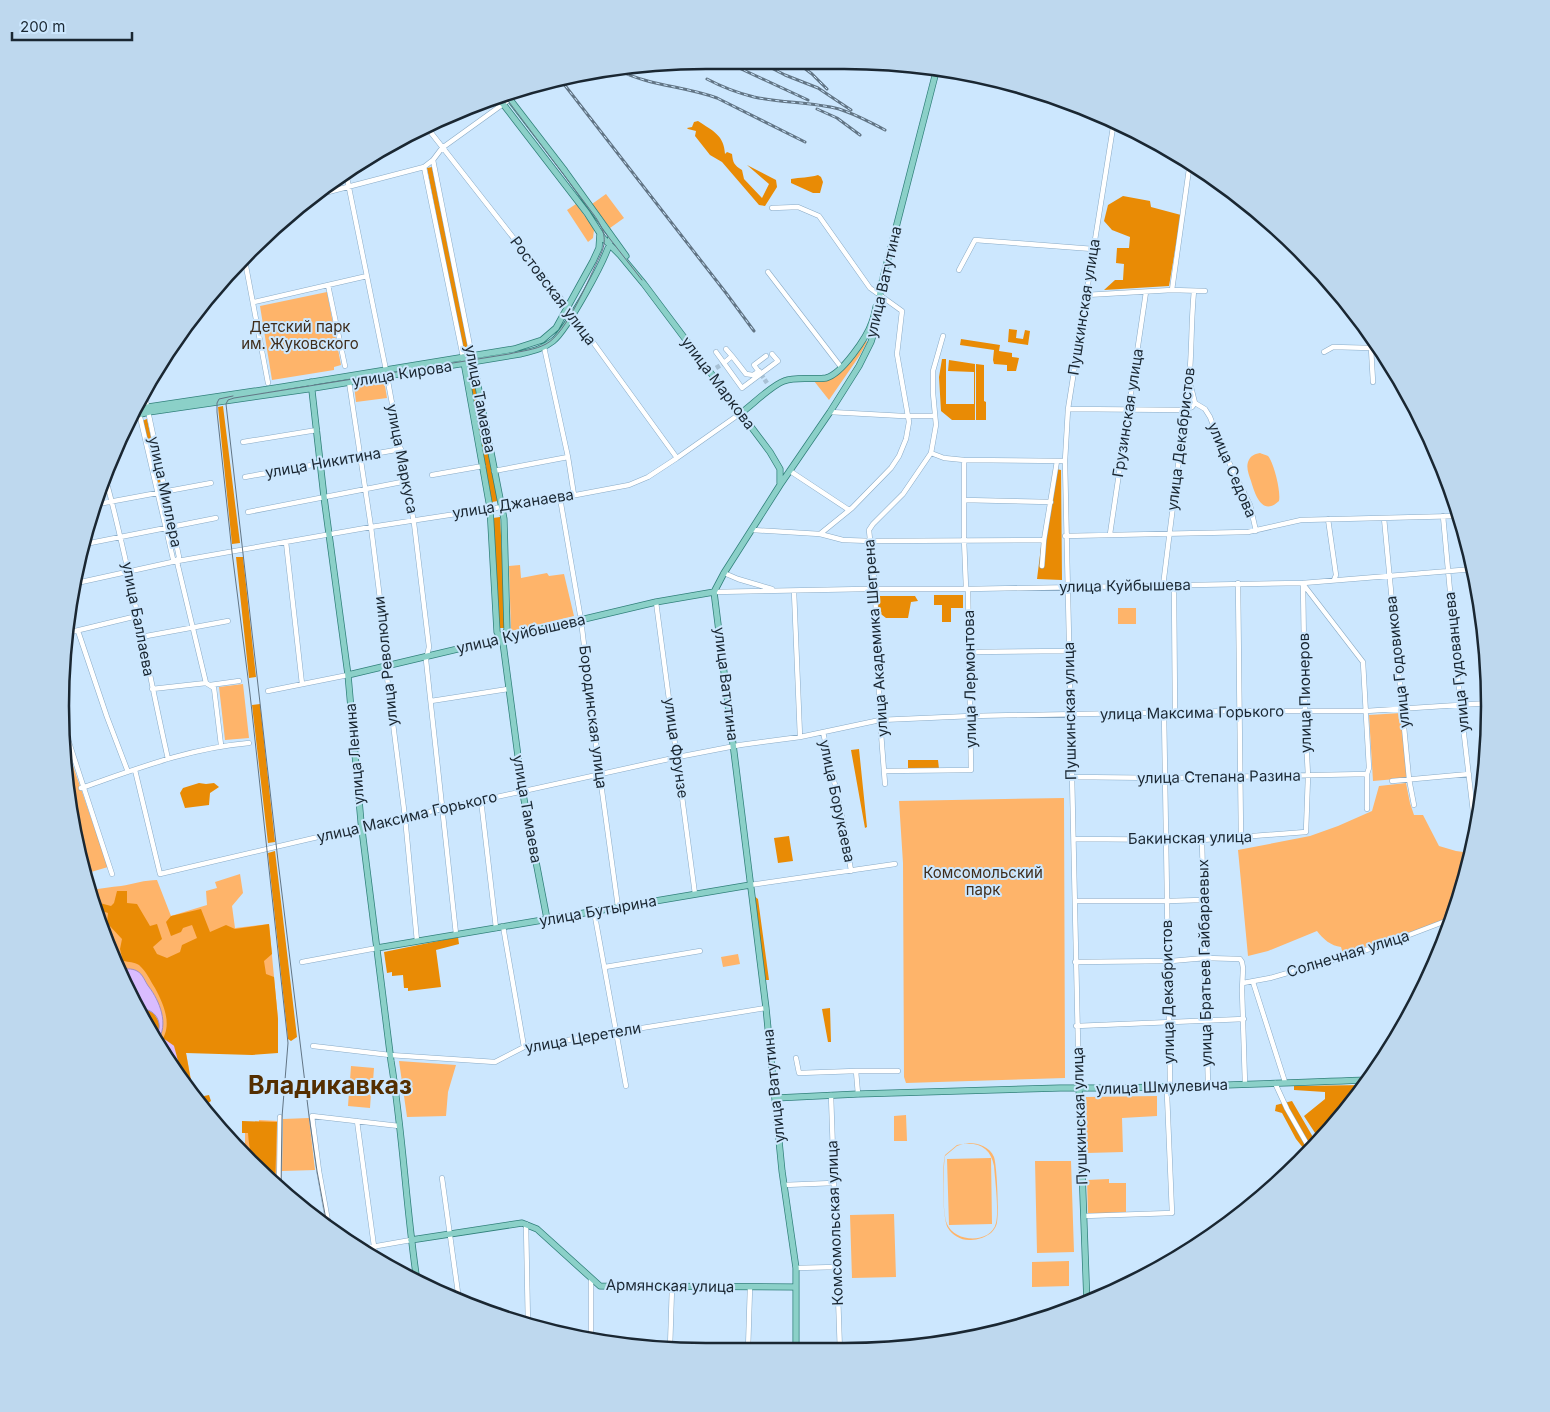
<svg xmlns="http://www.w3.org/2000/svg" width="1550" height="1412" viewBox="0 0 1550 1412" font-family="Inter,sans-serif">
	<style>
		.green { fill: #feb46a; fill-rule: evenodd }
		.forest { fill: #e98b05 }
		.water { fill: #d9bcff; stroke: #a08fc2 }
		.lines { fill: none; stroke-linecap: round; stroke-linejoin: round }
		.canal { stroke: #d9bcff; stroke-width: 4.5 }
		.minor-tunnel { stroke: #a8c1d5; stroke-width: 4.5; stroke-dasharray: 4.5 2; stroke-linecap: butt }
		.minor-casing { stroke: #8aabc6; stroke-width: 5.5 }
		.major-casing { stroke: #31817b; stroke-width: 7 }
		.minor { stroke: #fff; stroke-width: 4.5 }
		.major { stroke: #8bd0c8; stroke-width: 5.5 }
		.tram { stroke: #627585; stroke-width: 1 }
		.rail-casing { stroke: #627585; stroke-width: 3 }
		.rail { stroke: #cce7fe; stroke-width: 1; stroke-dasharray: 4; stroke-linecap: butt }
		.labels { text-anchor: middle; stroke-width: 4; stroke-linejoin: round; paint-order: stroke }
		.street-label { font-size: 15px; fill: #1a2732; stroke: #cce7fe }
		.park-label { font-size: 15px; fill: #3f2d1c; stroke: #cce7fe }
		.town-label { font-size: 25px; font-weight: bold; fill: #542e00; stroke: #cce7fe }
		.rim { fill: none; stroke: #1a2732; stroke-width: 2.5 }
	</style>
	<rect width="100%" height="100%" fill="#cce7fe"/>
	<!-- green -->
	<path class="green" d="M606,194L624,218L610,228L592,204Z
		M576,204L592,226L594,230L593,238L588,242L567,210Z
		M327,292L341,365L334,367V370L272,380L260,306Z
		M866,341L867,342L860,355L829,400L814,381L836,375L846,367Z
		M384,380L387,398L356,402L354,385Z
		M1260,453C1262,454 1266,455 1268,456C1274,463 1281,492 1279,501C1262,517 1255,494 1251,481C1249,475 1246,468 1248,462C1250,456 1254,454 1260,453Z
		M520,565L521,578L547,573L549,576L564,574L574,616L511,631L509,566Z
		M1118,608H1136V624H1118Z
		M243,684L249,738L225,740L219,687Z
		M1401,713L1407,778L1373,781L1369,715Z
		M63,737L108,867L91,872L94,882L90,883L78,848L80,846V843L76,841L74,836Z
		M1406,783L1410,803L1414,815H1423L1439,846L1456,851L1471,853L1452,916L1427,927L1343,954L1341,947C1331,946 1323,939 1317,931L1268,951L1248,956L1238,850L1310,836L1338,826L1372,811L1379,786Z
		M1064,798L1065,1078L906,1083L904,1077L903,863L899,801Z
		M240,874L243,893L232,906L235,928L269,924L278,1019V1053L190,1051L186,1053L195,1101L126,991L92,890C102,888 111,887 121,886C133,884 145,880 157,880L171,916L207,905L206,891L217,888L215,882Z
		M738,954L740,964L723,967L721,957Z
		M399,1061L456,1065L448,1092L446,1116L407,1117Z
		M351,1066L374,1068L373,1081L350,1080Z
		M349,1092L371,1093L370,1108L348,1106Z
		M1157,1096V1116L1122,1118L1123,1152L1087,1153L1086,1097Z
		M906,1115L907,1141H894V1116Z
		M309,1118L315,1170L282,1171L283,1119Z
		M259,1120L278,1121L276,1187L235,1143H245V1131L259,1132Z
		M969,1143C978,1143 990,1147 994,1157C997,1166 999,1213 997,1222C997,1225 994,1230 992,1232C987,1237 977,1240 971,1240C962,1241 952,1235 948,1228C942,1218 942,1167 945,1155L957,1145ZM963,1144C980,1142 991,1149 994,1166C995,1180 999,1210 996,1223C991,1244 955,1243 947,1224C942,1212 943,1170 945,1156L957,1146Z
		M991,1158L992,1224L949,1225L947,1159Z
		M1035,1161H1071L1074,1252L1037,1253Z
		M1109,1179V1183H1126V1213L1088,1214L1087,1180Z
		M894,1214L896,1277L852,1278L850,1215Z
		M1069,1261V1286L1032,1287V1262Z"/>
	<!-- forest -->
	<path class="forest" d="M698,121C713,131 724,135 725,154L727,152L732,154C733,163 734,165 742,170L744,179L762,198L769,184L747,165L776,180L777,187L765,206L759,205L722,162L710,155L695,136L696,131L688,129L687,128L692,127L694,122Z
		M432,167L468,347H462L427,168Z
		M818,175L821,177L823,182L820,193H813L791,183V179C800,177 809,178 818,175Z
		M1123,196L1150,201L1151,207L1181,215L1169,286L1104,290L1115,280H1123L1124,264L1116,263L1117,248H1129L1130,237L1112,230L1104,221L1108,205Z
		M1009,329L1017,330L1016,338L1023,339L1025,330L1030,331L1028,345L1008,342Z
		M961,339L1000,345L999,351L1012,353V357L1019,358L1016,371H1007V365L994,364L993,360L994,350L960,345Z
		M942,359H946V404H974V372L948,371L949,360L975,364V420H952L941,411L939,377Z
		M976,364L984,365V401L986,402V420H976Z
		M472,366L498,501L492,502L466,367Z
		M223,406L240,543L232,544L218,407Z
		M147,419L162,488L159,489L142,421Z
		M1056,469L1061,470L1062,580L1037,579L1042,539Z
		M500,517L506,628H498L493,518Z
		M236,557H243L256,677L249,678Z
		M934,595H963V608H951V622H942V605H934Z
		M877,596H915L918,601L911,602L908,618H886L877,611Z
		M260,704L275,842L268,843L252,705Z
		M859,749L867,827L865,828L851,750Z
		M908,760H938L939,769L908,770Z
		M199,783L206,784L214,783L219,787L210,793L209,805L185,808L180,793L183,788Z
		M789,836L793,861L778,863L774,838Z
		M275,851L297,1037L291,1041L288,1039L268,853Z
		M117,891H127V903L137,904L150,926L157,924L162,939L153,947L157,954L167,958L180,952L182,945L197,938L192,925L183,928L181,932L171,936L166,922L171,916L201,909L210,932L226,925L235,929L269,924L272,954L264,961L266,974L274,977L278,1019V1053L252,1055L186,1053L194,1098L209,1095L211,1101L207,1104L208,1114L193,1099L159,1044C174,1027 164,1005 155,988C150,980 146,971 139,965C134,962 129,962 123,961L120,949L122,939L107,923L108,913L99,910L96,902L111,906L114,903Z
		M754,896L758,899L769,980H765Z
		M458,937L459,944L436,950L441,987L408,991V988H404L403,975L392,976V972L387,973L384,952Z
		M142,1008C156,1011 165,1026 155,1037L138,1010Z
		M830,1008L831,1042H828L822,1009Z
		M1365,1085L1322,1137L1319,1139L1304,1116L1325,1099V1092L1294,1090V1086Z
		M1292,1101L1317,1144L1308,1154L1296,1139L1282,1113L1275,1111L1276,1105Z
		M242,1121L277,1122L275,1186C256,1166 250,1162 248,1133H242Z"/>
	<!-- water -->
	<path class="water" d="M119,969C125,969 132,968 137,971C143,974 145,982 149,987C159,1000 170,1025 157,1041L155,1037C166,1025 154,1005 138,1010L126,991L132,992L134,986L130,983L124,985Z"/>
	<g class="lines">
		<!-- canal -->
		<path class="canal" d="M159,1038L172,1047L180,1077"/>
		<!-- minor-tunnel -->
		<path class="minor-tunnel" d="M716,368L724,363
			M761,374L767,383"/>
		<!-- minor casing -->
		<g class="minor-casing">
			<path id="minor" d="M425,125L566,305L677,458
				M433,160L472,356
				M424,167L463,357
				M346,173L386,370
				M309,197L424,167L433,160L442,148L510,99
				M772,208L798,207L819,216L870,288L902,311L897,354L909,422L906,439L899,456L891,468L852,508L820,534
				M245,261L268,383
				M959,270L975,240L1093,249
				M768,272L841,367
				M328,285L345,366
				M1172,290L1190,162
				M1086,295L1172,290L1205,291
				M254,302L367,276
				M544,347L568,457L574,495
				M726,349L732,356
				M716,352L742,388L778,361L772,354
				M1324,352L1333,347L1371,348
				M724,363L732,356L746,374L753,375L759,371
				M759,372L754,365L766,356
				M387,376L414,523L429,647L426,660L456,934
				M349,382L371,527L388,663L386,669L405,817L417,941
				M1373,382L1371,348H1382
				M1191,387L1195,403L1205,409L1210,417L1222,448L1250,505L1256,531
				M144,392L179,557L177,561L178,566L206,683
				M137,404L173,559L177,561
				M1068,409L1185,410L1192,407L1195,403
				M830,412L903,416H934
				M1426,435H1428
				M243,442L317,430
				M931,453L944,458L964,460L1065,461
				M964,460V539L966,588
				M494,471L568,457
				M790,471L849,510
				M432,475L483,466
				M245,477L401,449
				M106,480C131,572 147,666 168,759
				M560,498L581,620L599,769L618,907
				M964,500L1051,502
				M98,504L211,483
				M248,512L407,481
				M1443,516L1461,709L1476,837
				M1384,518L1409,779L1414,805
				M1328,519L1336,575L1334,580
				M753,530L820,534L843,540L871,541L1044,540
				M1110,534L1146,292
				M1065,536L1248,532L1301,520L1458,516
				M286,542L302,684
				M85,544L216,518
				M1042,566L1044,540L1057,461
				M724,573L738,579L772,589
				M1238,583L1241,838
				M72,584L172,562L371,527L560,498L629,485L648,477L677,458L741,413
				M1303,584L1363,662L1369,768L1367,774V809
				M1163,586L1185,410C1193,371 1190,331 1194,291
				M1174,586L1175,713
				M794,591L800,737
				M714,592L866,589H968L1303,583L1474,569
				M656,602L695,894
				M78,631L107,717L128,772
				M67,633L137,616
				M141,637L228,621
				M970,652L1069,651
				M210,685L239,681
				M152,689L206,683L214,688L221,745
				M268,691L348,675
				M431,701L508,689
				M62,721L112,874
				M823,732L844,825L851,871
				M135,770L160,874L365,826L678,757L740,745L800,737L880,720L971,716L1237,711H1366L1490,703
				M884,771L971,770L968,589
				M1071,777L1165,778L1367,774
				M1392,781L1469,774
				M885,784L880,720L875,589L869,530L873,524L903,494L931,453L936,425L933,393V371L943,336
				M81,788C136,769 190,748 249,743
				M481,800L496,928
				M1074,839L1202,840L1306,832L1308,776L1305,717L1303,583
				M1202,840L1208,1085
				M750,885L895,864
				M1075,901H1167L1203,900
				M594,911L626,1086
				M503,926L524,1047
				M302,962L377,948
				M1075,962L1171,961L1205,958L1240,959L1242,962L1243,968L1242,990L1245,1084
				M605,967L700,951
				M1253,982L1285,1082
				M1243,983L1270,978L1383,945L1451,919
				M1076,1026L1244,1019
				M313,1046L390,1055L495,1062L524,1047L766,1008
				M796,1058L799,1073L856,1071L858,1094
				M856,1071H898
				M1275,1083L1287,1109L1311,1151
				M1079,1089L1065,461L1068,409L1114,121
				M831,1095L840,1352
				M357,1121L376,1261
				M442,1178L459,1300
				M784,1185L833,1183
				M279,1190L280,1117
				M1084,1216L1172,1213L1167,1094L1170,1082L1169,1023L1164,712
				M526,1224L528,1325
				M329,1227L319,1171L312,1116L399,1126
				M360,1249L411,1240
				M796,1268L837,1267
				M591,1278V1339
				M484,1311L500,1310L503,1319
				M670,1348L672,1287
				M748,1350L750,1287"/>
		</g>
		<!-- major casing -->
		<g class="major-casing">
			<path id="major" d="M508,97L565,171L626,256
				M500,100L587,213L603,238L620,255L644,284L770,452L780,469V483
				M463,357L490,508L497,632L503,643L523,794L547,919
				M473,360L504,519L507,630L502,639
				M311,382L324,497L348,675L361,822L391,1061C403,1134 406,1208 417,1281
				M132,412L148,407L282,387L514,349L542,340L556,328L593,261L599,248L600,233
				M741,413C752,405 772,385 784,381C797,376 813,380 826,378C842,374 867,337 872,322C874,317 875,312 876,307
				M129,417L149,412L308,389L520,354C532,351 543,349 553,341C566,331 611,252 611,236
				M348,675L656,602L714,592
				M377,948L750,885
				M1079,1089L1087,1304
				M776,1098L858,1094L1060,1088C1163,1089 1266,1083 1369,1080
				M411,1240L522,1223L537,1229L600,1286L796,1287
				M796,1351V1268L782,1171L766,1008L714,592L724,573L780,485L830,412L859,366L871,342L875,329L881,286L937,68"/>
		</g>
		<!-- minor -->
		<use href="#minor" class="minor"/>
		<!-- major -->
		<use href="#major" class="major"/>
		<!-- tram -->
		<path class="tram" d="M603,230L642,280
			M233,396L219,399L217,403V412L232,552L250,694L288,1043L282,1117L281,1192
			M327,1225L317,1171L309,1116L278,861L226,404L228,400L234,398L509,354C521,351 535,350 546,344C567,333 589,278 600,256C608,240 604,229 594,215L506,98"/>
		<!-- rail casing -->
		<g class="rail-casing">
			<path id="rail" d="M722,60L808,100
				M756,60L785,75L818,88L851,110
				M697,61L703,64
				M795,61L812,74L827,89
				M618,70C650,86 684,86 717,98L805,142
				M560,79L726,293L754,331
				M707,79C722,87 738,93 754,97C782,103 811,102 839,109C855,114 870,122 885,130
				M817,109L837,118L860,135"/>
		</g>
		<!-- rail -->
		<use href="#rail" class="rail"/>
	</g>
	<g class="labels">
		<!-- street labels -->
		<g class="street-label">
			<text transform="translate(884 282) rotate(-77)" y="5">улица Ватутина</text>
			<text transform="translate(553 291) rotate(53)" y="5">Ростовская улица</text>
			<text transform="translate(1084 307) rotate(-81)" y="5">Пушкинская улица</text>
			<text transform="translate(402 374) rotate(-9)" y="5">улица Кирова</text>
			<text transform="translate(718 383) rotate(53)" y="5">улица Маркова</text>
			<text transform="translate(480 399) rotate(79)" y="5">улица Тамаева</text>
			<text transform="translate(1128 413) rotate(-81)" y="5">Грузинская улица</text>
			<text transform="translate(1181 439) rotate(-83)" y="5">улица Декабристов</text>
			<text transform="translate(402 459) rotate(79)" y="5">улица Маркуса</text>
			<text transform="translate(323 463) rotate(-10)" y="5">улица Никитина</text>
			<text transform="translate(1232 470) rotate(67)" y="5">улица Седова</text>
			<text transform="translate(165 492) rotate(78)" y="5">улица Миллера</text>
			<text transform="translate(513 504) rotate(-9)" y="5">улица Джанаева</text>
			<text transform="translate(1125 586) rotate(-1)" y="5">улица Куйбышева</text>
			<text transform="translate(138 619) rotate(79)" y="5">улица Баллаева</text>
			<text transform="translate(521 634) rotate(-13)" y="5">улица Куйбышева</text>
			<text transform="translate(876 638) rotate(-94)" y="5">улица Академика Шегрена</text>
			<text transform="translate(386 661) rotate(-96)" y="5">улица Революции</text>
			<text transform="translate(1398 662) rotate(-96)" y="5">улица Годовикова</text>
			<text transform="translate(1457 662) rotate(-96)" y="5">улица Гудованцева</text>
			<text transform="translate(970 679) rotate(-91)" y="5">улица Лермонтова</text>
			<text transform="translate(726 684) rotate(83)" y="5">улица Ватутина</text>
			<text transform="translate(1305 693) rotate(-91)" y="5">улица Пионеров</text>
			<text transform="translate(1070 711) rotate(-91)" y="5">Пушкинская улица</text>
			<text transform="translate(1192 713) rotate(-1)" y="5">улица Максима Горького</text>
			<text transform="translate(593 717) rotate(83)" y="5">Бородинская улица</text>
			<text transform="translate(676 748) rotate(82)" y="5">улица Фрунзе</text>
			<text transform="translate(355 754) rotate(-95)" y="5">улица Ленина</text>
			<text transform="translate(1219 777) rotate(-1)" y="5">улица Степана Разина</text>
			<text transform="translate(837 801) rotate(78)" y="5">улица Борукаева</text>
			<text transform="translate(527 809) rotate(80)" y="5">улица Тамаева</text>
			<text transform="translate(407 817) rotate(-13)" y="5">улица Максима Горького</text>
			<text transform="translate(1190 838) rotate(-1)" y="5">Бакинская улица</text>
			<text transform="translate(598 911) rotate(-10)" y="5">улица Бутырина</text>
			<text transform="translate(1348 954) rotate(-17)" y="5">Солнечная улица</text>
			<text transform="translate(1205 963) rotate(-91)" y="5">улица Братьев Гайбараевых</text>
			<text transform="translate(1168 992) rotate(-91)" y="5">улица Декабристов</text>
			<text transform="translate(583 1038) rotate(-10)" y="5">улица Церетели</text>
			<text transform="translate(774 1086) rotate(-96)" y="5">улица Ватутина</text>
			<text transform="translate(1162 1087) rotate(-2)" y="5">улица Шмулевича</text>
			<text transform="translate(1080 1116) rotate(-92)" y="5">Пушкинская улица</text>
			<text transform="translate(835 1223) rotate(-92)" y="5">Комсомольская улица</text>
			<text transform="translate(670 1286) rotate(1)" y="5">Армянская улица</text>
		</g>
		<!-- park labels -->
		<g class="park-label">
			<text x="300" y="332">Детский парк<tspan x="300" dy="17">им. Жуковского</tspan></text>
			<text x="983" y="878">Комсомольский<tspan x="983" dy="17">парк</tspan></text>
		</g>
		<!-- town labels -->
		<g class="town-label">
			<text x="330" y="1094">Владикавказ</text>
		</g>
	</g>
	<!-- crop -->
	<path d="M0 0H1550V1412H0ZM706 69H844A637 637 0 0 1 1481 706V706A637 637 0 0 1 844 1343H706A637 637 0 0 1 69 706V706A637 637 0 0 1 706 69Z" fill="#bed8ee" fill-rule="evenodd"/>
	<path class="rim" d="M706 69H844A637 637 0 0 1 1481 706V706A637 637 0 0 1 844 1343H706A637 637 0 0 1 69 706V706A637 637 0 0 1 706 69Z"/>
	<!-- scale -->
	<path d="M12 32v8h120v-8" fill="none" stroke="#1a2732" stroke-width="2.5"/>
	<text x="20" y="32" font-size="15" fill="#1a2732" stroke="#cce7fe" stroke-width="4" paint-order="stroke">200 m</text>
</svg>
